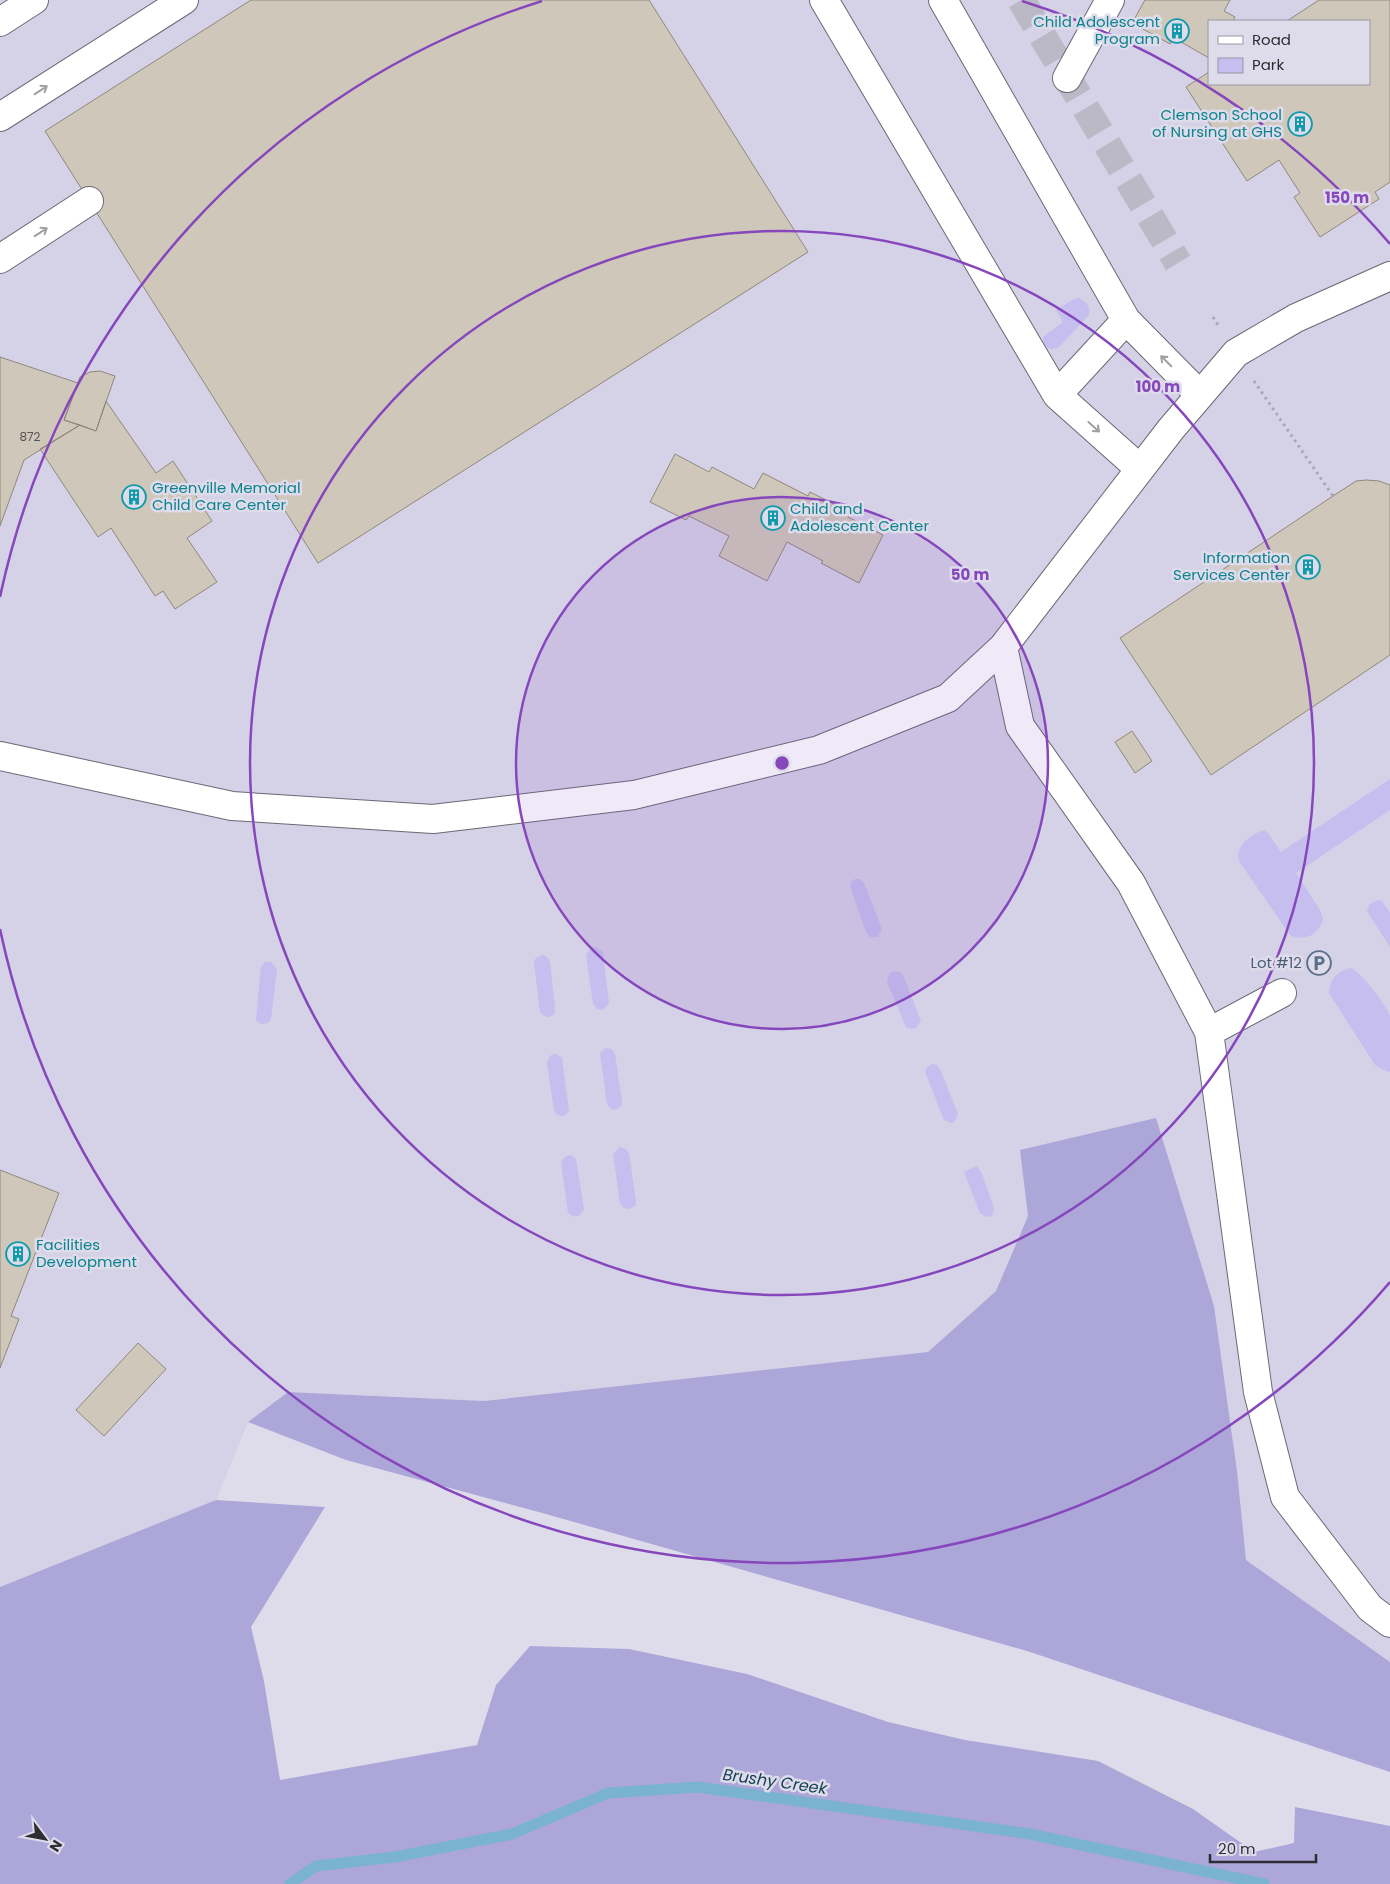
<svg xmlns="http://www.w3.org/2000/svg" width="1390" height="1884" viewBox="0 0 1390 1884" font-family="Poppins,sans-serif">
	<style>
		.medical { fill: #d5d1e7; fill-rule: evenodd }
		.green { fill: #c5beee }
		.forest { fill: #ada6d9 }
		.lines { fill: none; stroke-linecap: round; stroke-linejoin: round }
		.stream { stroke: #7ab3cf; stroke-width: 11 }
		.building { fill: #d0c7bb; stroke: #90877c }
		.minor-tunnel { stroke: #bbb9c6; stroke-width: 28; stroke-dasharray: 28 14; stroke-linecap: butt }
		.minor-casing { stroke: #6a6975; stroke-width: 30 }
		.path { stroke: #a8a7b3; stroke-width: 3; stroke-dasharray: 2.5 4; stroke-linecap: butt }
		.minor { stroke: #fff; stroke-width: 28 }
		.oneway { stroke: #a0a0a3 }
		.ring { fill: none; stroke: #8647bc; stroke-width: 2.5 }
		.labels { text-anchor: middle; stroke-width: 5; stroke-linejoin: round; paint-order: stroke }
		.number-label { font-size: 12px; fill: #565454 }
		.culture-label { font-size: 15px; fill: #0d838f; stroke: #dedceb; text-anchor: end }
		.service-label { font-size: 15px; fill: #4e5e75; stroke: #dedceb; text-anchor: end }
		.water-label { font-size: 16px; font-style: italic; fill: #0f3f54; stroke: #dedceb }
		.centre { fill: #8647bc; stroke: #dedceb; stroke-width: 2.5 }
		.ring-label { font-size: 15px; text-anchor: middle; font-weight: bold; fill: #8647bc; stroke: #dedceb; stroke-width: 5; stroke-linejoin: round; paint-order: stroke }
	</style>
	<rect width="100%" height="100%" fill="#dedceb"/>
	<!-- medical -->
	<path class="medical" d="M0,0H1390V1662L1246,1560L1237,1471L1214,1306L1020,1150L1028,1216L996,1291L928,1352L484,1401L288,1392L248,1422L216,1500L0,1587ZM1209,21H1369V84H1209Z"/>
	<!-- green -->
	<path class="green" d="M1079,298C1086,302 1091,307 1089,315L1059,347C1050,352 1043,348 1043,337L1063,322L1056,310L1074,299Z
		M1390,779V810L1296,873L1320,910L1323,919C1319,935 1304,942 1290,935L1239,861C1235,846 1251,834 1264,830L1268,833L1281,852Z
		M855,879H860L864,883L882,929L878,937H870L867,934L850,887L851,882Z
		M1378,900L1382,901L1390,913V947L1367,911L1370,904Z
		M595,947L603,952L609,1003L606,1007L602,1010L597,1009L593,1004L586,955L591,948Z
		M542,955L546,956L550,961L555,1009L554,1014L549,1017L544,1016L540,1012L534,963L535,959Z
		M265,962H271L277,969L271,1019L268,1023L261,1024L256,1020L261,967Z
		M1351,968C1360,971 1387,1006 1390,1016C1390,1026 1390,1059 1390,1071L1388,1072L1375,1065L1329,993C1329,979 1338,971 1351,968Z
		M894,971L900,972L904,977L921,1021L916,1028L912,1029L906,1027L887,982L889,974Z
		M605,1048L612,1049L615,1054L622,1102L621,1106L615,1110L610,1108L607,1104L600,1053Z
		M556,1054L562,1058L569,1111C565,1117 559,1118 554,1111L547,1062L551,1055Z
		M932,1064L937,1065L940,1069L958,1114L954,1122L951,1123L944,1120L925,1072L927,1067Z
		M620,1147L626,1149L629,1153L636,1202L635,1206L628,1209L624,1208L620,1203L613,1154Z
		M571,1155L576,1159L584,1209C580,1217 575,1219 568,1213L561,1162L566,1156Z
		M977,1166L982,1174L994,1208L992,1216L986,1217L980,1213L964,1172Z"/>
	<!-- forest -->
	<path class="forest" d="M1156,1118L1214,1306L1237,1471L1246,1560L1390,1662V1772L1027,1651L546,1514L346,1460L248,1422L288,1392L484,1401L928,1352L996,1291L1028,1216L1020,1150Z
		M216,1500L325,1507L251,1627L264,1681L280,1780L477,1745L496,1685L530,1646L629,1649L747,1674L888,1722L965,1740L1098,1761L1193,1809L1254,1852L1294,1843L1295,1807L1390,1826V1884H0V1587Z"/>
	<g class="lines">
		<!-- stream -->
		<path class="stream" d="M290,1884L316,1866L395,1857L512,1834L608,1793L698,1787L1030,1834L1264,1884"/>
	</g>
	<!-- building -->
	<path class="building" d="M251,0H649L808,252L318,563L45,131Z
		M1145,0H1230L1224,11L1235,17L1233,21H1209V58L1174,38L1170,44L1132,23Z
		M1319,0H1390V182L1375,192L1379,199L1320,237L1294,197L1300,193L1279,160L1247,181L1186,87L1209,72V84H1369V21H1287Z
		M0,357L78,383L64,420L80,425L24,460L0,526Z
		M100,371L115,376L96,431L64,420L80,377L90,372Z
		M106,401L156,473L173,461L212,521L187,538L217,582L175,609L163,591L155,596L111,528L98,537L40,449L80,425L96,431Z
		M675,454L709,472L712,467L754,489L763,473L808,496L810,492L850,512L848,517L883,535L859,583L821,563L823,561L787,542L767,581L719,556L729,536L689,516L686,520L650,502Z
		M1366,480L1379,481L1390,485V655L1211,775L1120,638L1333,496L1356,481Z
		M1132,731L1152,761L1135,773L1115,742Z
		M0,1170L59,1193L11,1316L19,1319L0,1368Z
		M138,1343L166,1369L104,1436L76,1410Z"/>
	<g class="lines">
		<!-- minor-tunnel -->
		<path class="minor-tunnel" d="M1021,0L1178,263"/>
		<!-- minor casing -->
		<g class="minor-casing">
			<path id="minor" d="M824,0L1057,395L1140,469
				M943,0L1126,320L1200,395
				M0,22L34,0
				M1067,78L1110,0
				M0,117L184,0
				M0,259L89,201
				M1057,395L1126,320
				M1003,647L1020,726L1131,883L1209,1032L1282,993
				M0,756L232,806L433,819L634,795L819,750L948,698L1003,647L1171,429L1236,353L1296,318L1390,276
				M1209,1032L1258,1392L1285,1497L1370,1608L1390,1623"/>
		</g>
		<!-- path -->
		<path class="path" d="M1213,317L1218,325
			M1254,381L1333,496"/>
		<!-- minor -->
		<use href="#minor" class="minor"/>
	</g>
	<!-- one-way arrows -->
	<defs><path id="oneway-shaft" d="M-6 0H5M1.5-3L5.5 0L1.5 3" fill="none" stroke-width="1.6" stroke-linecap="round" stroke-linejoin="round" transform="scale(1.25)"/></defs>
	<g class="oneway">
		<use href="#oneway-shaft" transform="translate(41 90) rotate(-33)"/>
		<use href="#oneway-shaft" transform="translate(41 232) rotate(-33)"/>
		<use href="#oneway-shaft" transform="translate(1166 361) rotate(-135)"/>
		<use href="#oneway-shaft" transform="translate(1094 427) rotate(42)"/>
	</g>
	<!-- distance rings -->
	<circle cx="782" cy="763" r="266" fill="#8647bc" fill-opacity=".12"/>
	<g class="ring">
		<circle cx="782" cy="763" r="266"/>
		<circle cx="782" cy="763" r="532"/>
		<path d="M1390 1282A799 799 0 0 1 0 929M0 597A799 799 0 0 1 542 1M1022 1A799 799 0 0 1 1390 244"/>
	</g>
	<!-- icons -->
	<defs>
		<g id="building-ring" transform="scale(1.25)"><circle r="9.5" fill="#dedceb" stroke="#0f9aa8" stroke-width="1.5"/><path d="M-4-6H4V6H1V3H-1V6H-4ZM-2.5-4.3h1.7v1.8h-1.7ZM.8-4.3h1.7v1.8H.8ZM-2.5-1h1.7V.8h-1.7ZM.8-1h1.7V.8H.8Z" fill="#0f9aa8"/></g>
		<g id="parking-ring" transform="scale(1.25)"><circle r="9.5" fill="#dedceb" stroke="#5c6f8a" stroke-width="1.5"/><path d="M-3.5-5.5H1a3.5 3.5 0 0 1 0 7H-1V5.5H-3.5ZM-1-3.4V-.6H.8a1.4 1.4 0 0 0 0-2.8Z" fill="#5c6f8a"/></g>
	</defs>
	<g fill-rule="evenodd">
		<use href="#building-ring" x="1177" y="31"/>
		<use href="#building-ring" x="1300" y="124"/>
		<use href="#building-ring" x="134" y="497"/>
		<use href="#building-ring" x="773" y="518"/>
		<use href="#building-ring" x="1308" y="567"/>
		<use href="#parking-ring" x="1319" y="963"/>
		<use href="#building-ring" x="18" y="1254"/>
	</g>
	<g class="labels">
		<!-- number labels -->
		<g class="number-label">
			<text x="30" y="441">872</text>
		</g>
		<!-- culture labels -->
		<g class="culture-label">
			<text x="1160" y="27">Child Adolescent<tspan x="1160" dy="17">Program</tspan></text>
			<text x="1282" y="120">Clemson School<tspan x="1282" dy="17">of Nursing at GHS</tspan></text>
			<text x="152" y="493" text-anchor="start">Greenville Memorial<tspan x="152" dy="17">Child Care Center</tspan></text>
			<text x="790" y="514" text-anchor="start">Child and<tspan x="790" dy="17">Adolescent Center</tspan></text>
			<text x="1290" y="563">Information<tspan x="1290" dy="17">Services Center</tspan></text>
			<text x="36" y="1250" text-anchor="start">Facilities<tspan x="36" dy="17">Development</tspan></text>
		</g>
		<!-- service labels -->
		<g class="service-label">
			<text x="1302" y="968">Lot #12</text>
		</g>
		<!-- water labels -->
		<g class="water-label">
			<text transform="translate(775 1781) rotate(8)" y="6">Brushy Creek</text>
		</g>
	</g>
	<circle cx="782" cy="763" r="8" class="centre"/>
	<g class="ring-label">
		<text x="1347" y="203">150 m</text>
		<text x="1158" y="392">100 m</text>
		<text x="970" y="580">50 m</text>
	</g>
	<!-- legend -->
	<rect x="1208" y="20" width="162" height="65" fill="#dedceb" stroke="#9796a1"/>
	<rect x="1218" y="36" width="25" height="8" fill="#ffffff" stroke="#9796a1"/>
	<text x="1252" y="45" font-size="15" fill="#2d2d32">Road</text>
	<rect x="1218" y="58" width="25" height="15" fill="#c5beee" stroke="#9796a1"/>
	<text x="1252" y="70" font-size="15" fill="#2d2d32">Park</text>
	<!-- north arrow -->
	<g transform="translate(45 1839) rotate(122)" stroke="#dedceb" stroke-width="4" paint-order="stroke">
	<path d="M0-4L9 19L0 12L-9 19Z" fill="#2d2d32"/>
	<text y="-8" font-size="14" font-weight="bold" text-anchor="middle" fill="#2d2d32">N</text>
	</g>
	<!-- scale -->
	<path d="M1210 1854v8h106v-8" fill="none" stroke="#2d2d32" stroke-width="2.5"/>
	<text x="1218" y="1854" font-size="15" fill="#2d2d32" stroke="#dedceb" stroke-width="4" paint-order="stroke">20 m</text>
</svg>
